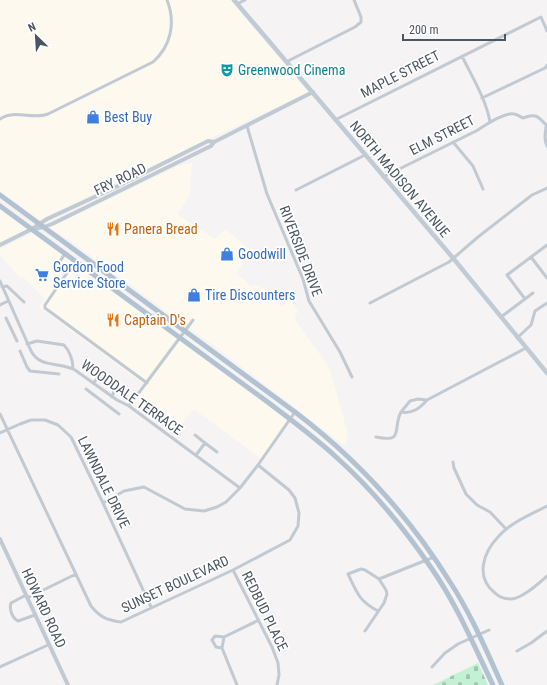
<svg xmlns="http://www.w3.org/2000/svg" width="547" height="685" viewBox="0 0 547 685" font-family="'Roboto Condensed',sans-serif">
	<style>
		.commercial { fill: #fdf9ef }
		.cemetery { fill: url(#cemetery-stones) }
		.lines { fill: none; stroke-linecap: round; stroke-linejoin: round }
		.minor { stroke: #c1cad2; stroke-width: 3 }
		.tertiary { stroke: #c1cad2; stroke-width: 4 }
		.secondary { stroke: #c1cbd6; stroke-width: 4.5 }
		.primary { stroke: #b3c2d1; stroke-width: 5 }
		.labels { text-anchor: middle; stroke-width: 3.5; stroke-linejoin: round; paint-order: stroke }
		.culture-label { font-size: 14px; fill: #0d838f; stroke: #fff; text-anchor: start }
		.street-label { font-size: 14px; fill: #4a5661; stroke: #fff }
		.shop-label { font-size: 14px; fill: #366cbe; stroke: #fff; text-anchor: start }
		.food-label { font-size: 14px; fill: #c56008; stroke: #fff; text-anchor: start }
	</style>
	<defs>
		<pattern id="cemetery-stones" width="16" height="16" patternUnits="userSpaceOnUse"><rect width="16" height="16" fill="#c3f1d5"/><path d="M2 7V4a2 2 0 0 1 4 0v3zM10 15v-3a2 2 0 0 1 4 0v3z" fill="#a0c6b0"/></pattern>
	</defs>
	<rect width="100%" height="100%" fill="#f5f3f3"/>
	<!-- commercial -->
	<path class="commercial" d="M0,0H230L308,92L39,220L0,191Z
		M192,163L190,195L177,214L215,239L225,229L253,252L236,273L251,286L257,285L266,290L282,307L290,300L299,311L296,314L295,320L329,367L348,434L345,446L217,348L68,239L49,228L178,166Z
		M0,209L27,229L0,242Z
		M33,233L287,420L261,459L195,410L192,411L175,433L135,404L132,399L143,383L39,307L45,299L23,277H19L0,255V249Z"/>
	<!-- cemetery -->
	<path class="cemetery" d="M478,663L488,685H433Z"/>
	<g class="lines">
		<!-- minor -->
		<path class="minor" d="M237,4L245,0
			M462,56C472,77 486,99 490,122
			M286,62L355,27L361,22V17L354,0
			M482,98L545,68L547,65
			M0,119C14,109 33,120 48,114L153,62C171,46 176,23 167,0
			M335,120L541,17L547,31
			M247,126L267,194L303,279L309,301L340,352L352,377
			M547,126L546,127C545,134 544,140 547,146
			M453,142L473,166L483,189
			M383,177L476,131C484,126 504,112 514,114C517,114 520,117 523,118C536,113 538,116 547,126
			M296,190L365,155
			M65,254L57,265L67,273L45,305V308L147,383
			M531,257L547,278
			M0,281L31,351C41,369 58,361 75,370L117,400L129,406L240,488
			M2,287L7,286L24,302
			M525,299L507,275L547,245
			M370,303L449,262L478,237L532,195L547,188
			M0,305L8,301
			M501,317L533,293
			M6,318L17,341
			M517,338L531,325L535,311L547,303
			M27,344L37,341L64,345C70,351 73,361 73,369
			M20,351L27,367L30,371L59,374
			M93,383L98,378L113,380L114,391L112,397
			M86,389L119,414
			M418,399L427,400C420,408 413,414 401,412L410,401Z
			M427,400L526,348
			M129,406L193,320
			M0,414L91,606C100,617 106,620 121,622L233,570L290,540L298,526L299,513L295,498L289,490L258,465
			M0,433L20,424L31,420H45L58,425L71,437L103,503L151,607
			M195,435L205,443
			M376,437C405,443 392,429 401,412
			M196,455L205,443L217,452
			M453,462L454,468L466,494L477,505L490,512L506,529
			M103,503L124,491L144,487L185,509L204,511L217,507L226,502L240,488L258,465L295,412
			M547,506C530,515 511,522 498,537C483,553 475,577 495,593C499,597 505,599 511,599C522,599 539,583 547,576
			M233,570L272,647L278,663L279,675L277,685
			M379,579L434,557
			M26,595L11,603C9,609 12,618 18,621L35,615
			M27,598L76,574
			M365,631L384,603L387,594L386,590L379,579L365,570L361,569L348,574C357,593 359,601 378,611
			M222,648L216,647L212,640L215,636L224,637
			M517,651L531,643L547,631
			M0,667L48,645
			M432,667L445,653L458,644L489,630
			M237,685L222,648L224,637L257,621"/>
		<!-- tertiary -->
		<path class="tertiary" d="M32,229L44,227L52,224L211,146L214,142
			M0,245L32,229L47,219L114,188L208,141L214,142L226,136L313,92
			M0,539L68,685"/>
		<!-- secondary -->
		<path class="secondary" d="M234,0L453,258L547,373"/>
		<!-- primary -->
		<path class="primary" d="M0,195L295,412C357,459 409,516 450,582C471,614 486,650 502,685
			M0,206L269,403C291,420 314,437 335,456C372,489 404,528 432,569C457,605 474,646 493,685"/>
	</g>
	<!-- icons -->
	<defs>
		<g id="theatre-bare" transform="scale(1.08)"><path d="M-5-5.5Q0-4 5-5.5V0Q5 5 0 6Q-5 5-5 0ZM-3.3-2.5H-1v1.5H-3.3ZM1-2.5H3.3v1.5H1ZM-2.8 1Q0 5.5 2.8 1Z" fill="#0f9aa8" stroke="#fff" stroke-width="2.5" paint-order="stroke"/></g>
		<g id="shop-bare" transform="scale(1.08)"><path d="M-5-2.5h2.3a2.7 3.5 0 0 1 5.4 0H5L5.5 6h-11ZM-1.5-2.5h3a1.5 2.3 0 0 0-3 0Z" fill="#3f7fe0" stroke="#fff" stroke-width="2.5" paint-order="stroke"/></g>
		<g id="restaurant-bare" transform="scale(1.08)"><path d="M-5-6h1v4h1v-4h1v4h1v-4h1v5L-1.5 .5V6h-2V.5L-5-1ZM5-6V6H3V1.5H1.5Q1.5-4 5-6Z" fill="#e8710a" stroke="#fff" stroke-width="2.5" paint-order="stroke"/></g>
		<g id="supermarket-bare" transform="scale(1.08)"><path d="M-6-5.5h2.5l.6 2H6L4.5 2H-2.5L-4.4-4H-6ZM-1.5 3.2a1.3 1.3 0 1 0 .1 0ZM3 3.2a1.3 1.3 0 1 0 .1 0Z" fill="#3f7fe0" stroke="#fff" stroke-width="2.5" paint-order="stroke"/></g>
	</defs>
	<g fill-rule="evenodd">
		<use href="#theatre-bare" x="227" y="70"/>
		<use href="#shop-bare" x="93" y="117"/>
		<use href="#restaurant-bare" x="113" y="229"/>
		<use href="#shop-bare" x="227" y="254"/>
		<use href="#supermarket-bare" x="42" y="275"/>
		<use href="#shop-bare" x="194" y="295"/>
		<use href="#restaurant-bare" x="113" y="320"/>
	</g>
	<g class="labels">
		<!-- culture labels -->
		<g class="culture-label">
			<text x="238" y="75">Greenwood Cinema</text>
		</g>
		<!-- street labels -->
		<g class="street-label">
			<text transform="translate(400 74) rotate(-27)" y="5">MAPLE STREET</text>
			<text transform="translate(442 135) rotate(-27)" y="5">ELM STREET</text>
			<text transform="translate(120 179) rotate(-26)" y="5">FRY ROAD</text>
			<text transform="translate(400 179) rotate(50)" y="5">NORTH MADISON AVENUE</text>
			<text transform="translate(301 251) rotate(69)" y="5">RIVERSIDE DRIVE</text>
			<text transform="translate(132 397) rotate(35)" y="5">WOODDALE TERRACE</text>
			<text transform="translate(104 482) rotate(64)" y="5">LAWNDALE DRIVE</text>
			<text transform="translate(175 584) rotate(-25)" y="5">SUNSET BOULEVARD</text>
			<text transform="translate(44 608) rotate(65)" y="5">HOWARD ROAD</text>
			<text transform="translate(265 611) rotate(64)" y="5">REDBUD PLACE</text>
		</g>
		<!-- shop labels -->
		<g class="shop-label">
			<text x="104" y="122">Best Buy</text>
			<text x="238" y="259">Goodwill</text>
			<text x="53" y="272">Gordon Food<tspan x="53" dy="16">Service Store</tspan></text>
			<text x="205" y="300">Tire Discounters</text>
		</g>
		<!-- food labels -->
		<g class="food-label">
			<text x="124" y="234">Panera Bread</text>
			<text x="124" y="325">Captain D's</text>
		</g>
	</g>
	<!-- north arrow -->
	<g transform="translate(36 36) rotate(335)" stroke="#ffffff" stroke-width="3" paint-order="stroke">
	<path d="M0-3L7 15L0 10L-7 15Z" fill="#4a5661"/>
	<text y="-6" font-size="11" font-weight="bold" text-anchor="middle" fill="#4a5661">N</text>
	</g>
	<!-- scale -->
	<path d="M403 34v6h102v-6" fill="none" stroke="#4a5661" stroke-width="2"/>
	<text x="409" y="34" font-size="12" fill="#4a5661" stroke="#ffffff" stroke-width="3" paint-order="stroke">200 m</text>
</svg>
